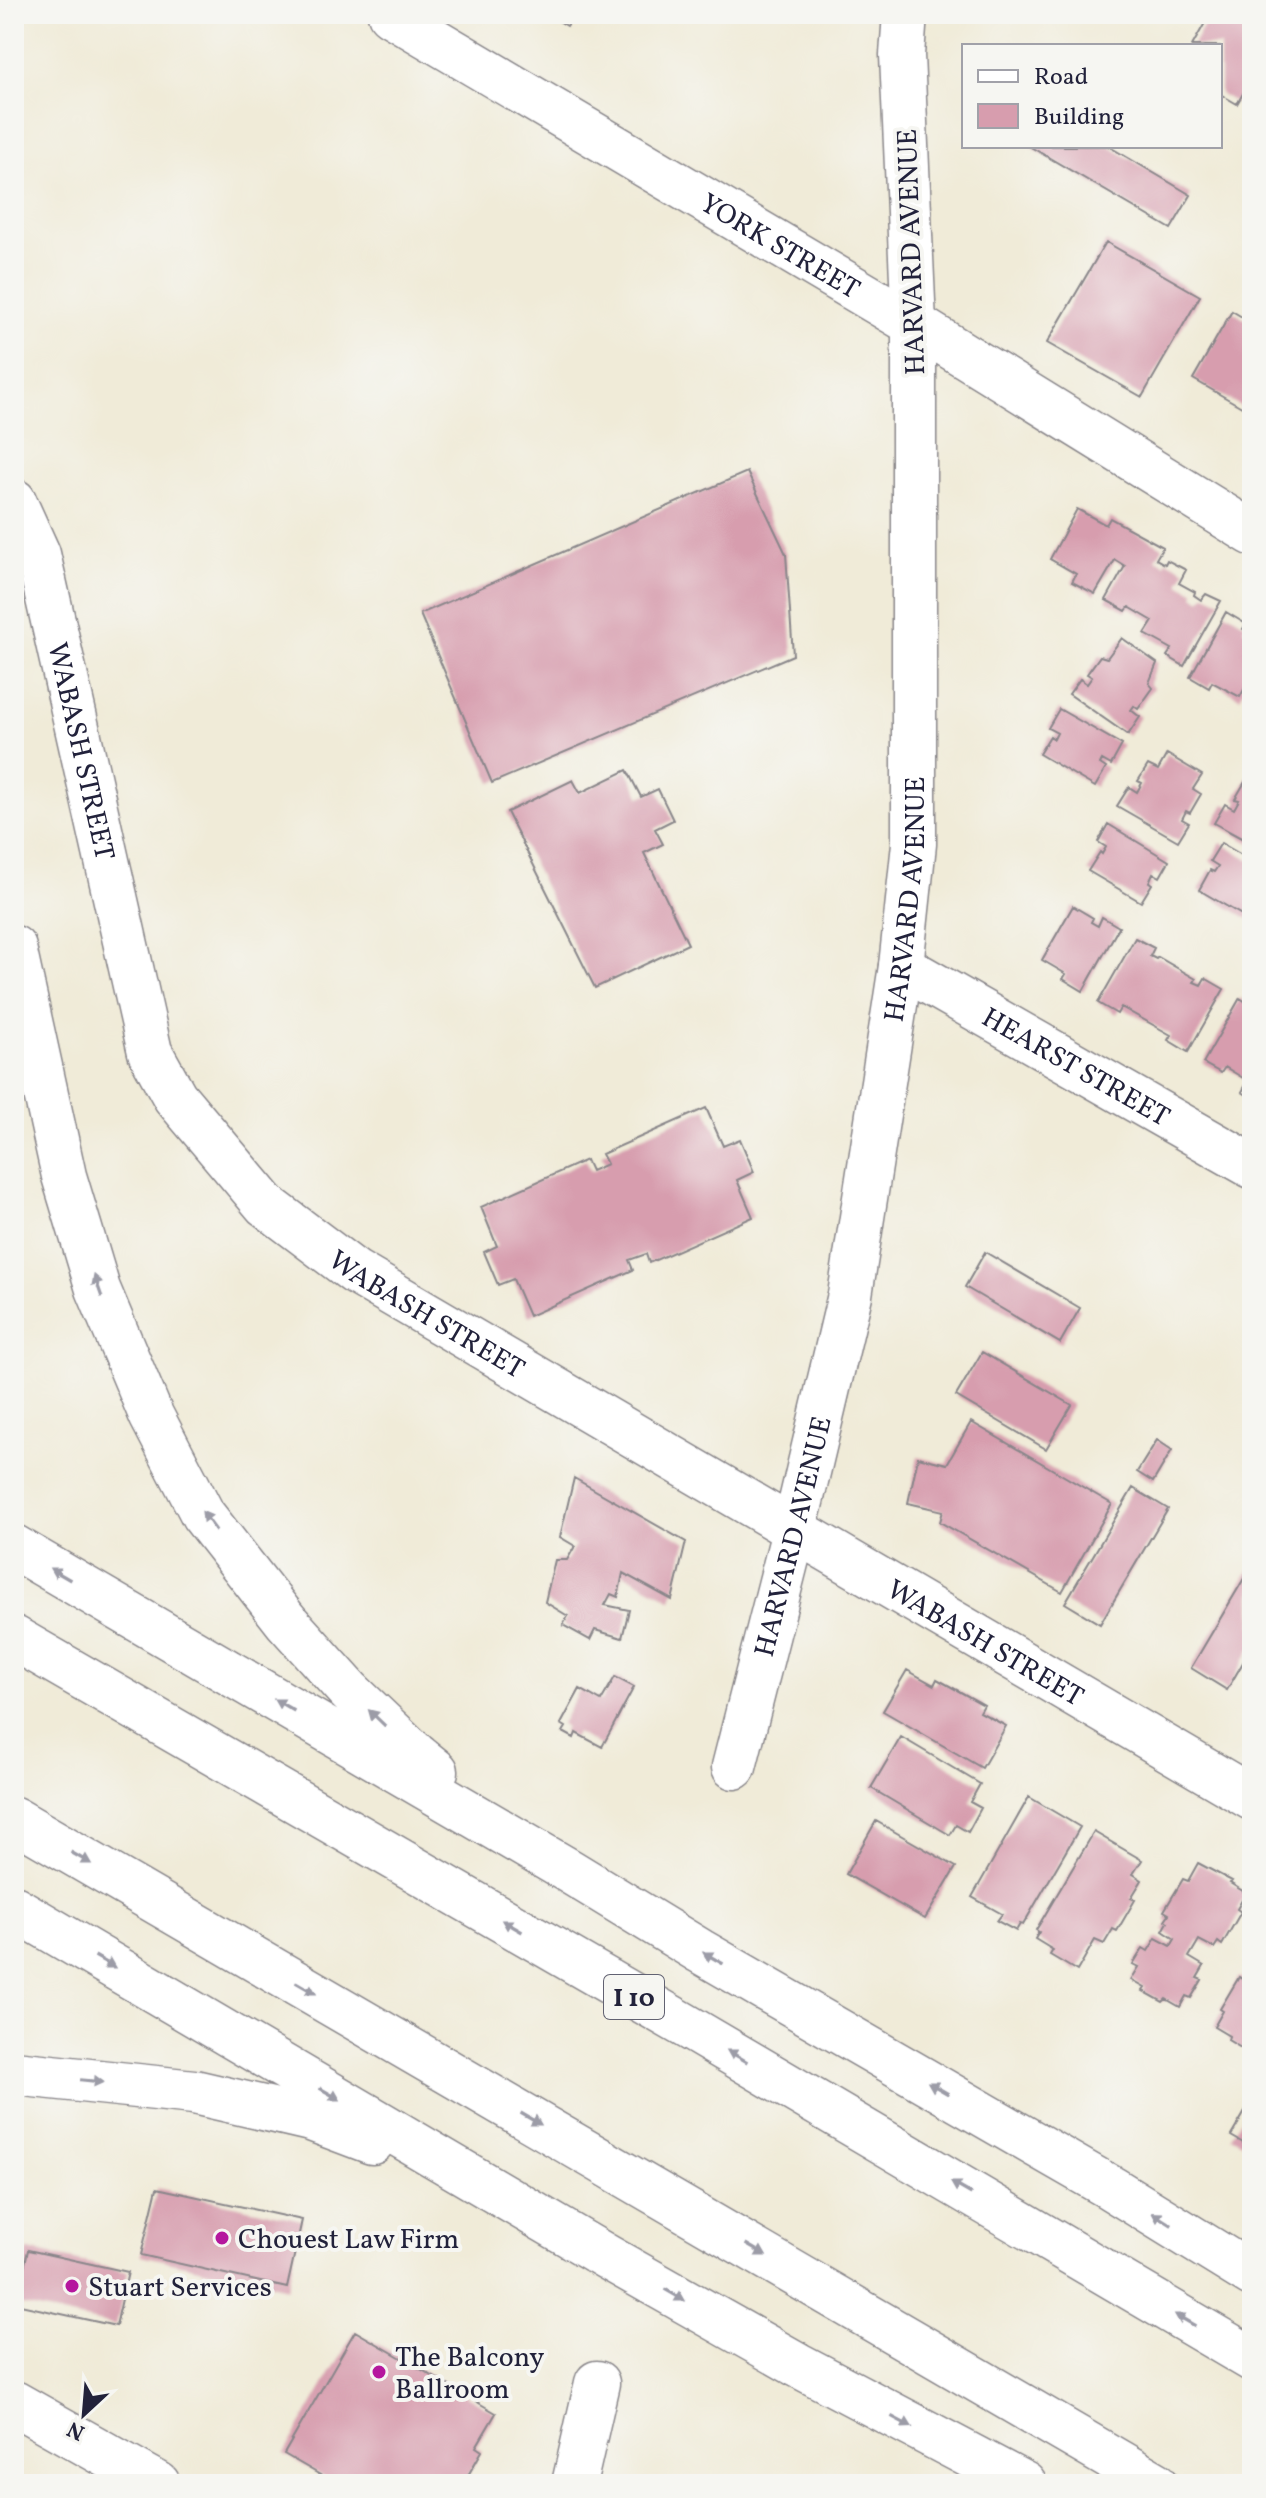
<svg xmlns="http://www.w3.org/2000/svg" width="1266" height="2498" viewBox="0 0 1266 2498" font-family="Vollkorn,serif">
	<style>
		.building { fill: #d79dae }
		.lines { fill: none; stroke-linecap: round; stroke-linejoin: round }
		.minor-casing { stroke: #89868a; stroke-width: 47 }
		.highway-casing { stroke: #89868a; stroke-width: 47 }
		.minor { stroke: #fff; stroke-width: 44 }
		.highway { stroke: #fff; stroke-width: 44 }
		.oneway { fill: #9c9ca7 }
		.poi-dot { fill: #b5179e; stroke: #f6f6f2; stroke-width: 3 }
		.labels { text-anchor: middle; stroke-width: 8; stroke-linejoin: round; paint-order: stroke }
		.shield { fill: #f6f6f2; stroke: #626272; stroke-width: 2 }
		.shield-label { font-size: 26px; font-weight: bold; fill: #22223b }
		.street-label { font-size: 28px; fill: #22223b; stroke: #f6f6f2 }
		.poi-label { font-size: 28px; fill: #22223b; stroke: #f6f6f2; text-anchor: start }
	</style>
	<rect width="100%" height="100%" fill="#f6f6f2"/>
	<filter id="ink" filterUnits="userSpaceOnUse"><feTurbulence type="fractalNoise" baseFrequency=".0125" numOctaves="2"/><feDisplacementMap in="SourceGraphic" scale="16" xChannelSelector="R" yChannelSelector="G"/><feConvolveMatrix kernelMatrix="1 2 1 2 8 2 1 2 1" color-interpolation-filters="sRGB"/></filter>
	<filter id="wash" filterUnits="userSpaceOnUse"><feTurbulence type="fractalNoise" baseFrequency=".006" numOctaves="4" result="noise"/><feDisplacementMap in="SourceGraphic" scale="32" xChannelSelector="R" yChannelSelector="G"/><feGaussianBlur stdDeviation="1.8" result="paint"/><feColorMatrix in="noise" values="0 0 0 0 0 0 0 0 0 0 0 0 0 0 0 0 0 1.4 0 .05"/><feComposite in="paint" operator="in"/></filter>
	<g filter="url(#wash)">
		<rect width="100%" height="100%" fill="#f0ebd8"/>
		<g id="blocks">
			<!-- building -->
			<path class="building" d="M547,14H575L567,26Z
				M1210,14H1252V78L1237,104L1220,94V46H1192Z
				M1029,146H1108L1191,195L1171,229Z
				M1106,242L1200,296L1142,397L1047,343Z
				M1232,311L1252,323V401L1247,410L1193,379Z
				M747,472L786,554L793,655L492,783L420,614Z
				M1077,509L1106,525L1110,518L1163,547L1156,559L1165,564L1167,560L1186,570L1179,583L1195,592L1194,595L1201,600L1206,594L1221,601L1184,666L1167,656L1172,649L1145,634L1153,621L1129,607L1126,611L1106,600L1125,566L1115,560L1095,594L1072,582L1076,574L1050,559Z
				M1226,612L1246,624L1243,629L1252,634V675L1240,697L1212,682L1209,688L1190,677Z
				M1122,638L1157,663L1149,683L1153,688L1138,709L1134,706L1131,710L1140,717L1128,735L1069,694L1080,679L1087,684L1092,677L1087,674L1100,656L1107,658Z
				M1059,709L1122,745L1111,765L1102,760L1100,764L1106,768L1095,787L1039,754L1050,736L1054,739L1057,733L1048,728Z
				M1167,754L1202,775L1193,789L1201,794L1190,813L1186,811L1182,819L1189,823L1178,841L1117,806L1129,787L1137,792L1142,783L1138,781L1148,765L1158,770Z
				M627,770L641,797L658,789L673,820L655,829L663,844L644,853L688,944L595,988L507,812L573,780L580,793Z
				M1252,770V844L1214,823L1225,804L1234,809L1239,800L1235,799Z
				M1108,824L1169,861L1160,877L1153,873L1149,882L1152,884L1141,902L1088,871L1100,852L1102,854L1106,847L1098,842Z
				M1221,843L1252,861V921L1199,890L1210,870L1214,872L1218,866L1210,861Z
				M1073,906L1093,918L1091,922L1098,926L1102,917L1119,927L1083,991L1063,979L1066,974L1042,960Z
				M1135,938L1154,948L1150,956L1156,959L1158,957L1196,979L1194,982L1201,985L1205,978L1224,989L1188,1052L1168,1040L1171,1035L1121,1007L1117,1014L1098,1003Z
				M1240,998L1252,1006V1098L1242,1092L1248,1081L1225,1067L1221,1073L1203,1063Z
				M706,1108L723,1146L740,1139L754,1172L737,1180L753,1217L649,1263L646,1254L629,1260L633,1270L529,1316L513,1279L498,1285L484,1252L497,1246L481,1207L586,1160L591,1171L607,1164L602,1154Z
				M985,1252L1080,1308L1060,1343L965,1287Z
				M982,1352L1072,1405L1046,1449L956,1396Z
				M971,1422L1112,1504L1062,1592L940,1522L943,1511L908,1503L918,1457L947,1464Z
				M1157,1440L1172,1450L1153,1482L1137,1472Z
				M574,1478L686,1542L672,1600L623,1573L618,1597L611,1594L605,1605L629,1610L622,1638L595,1630L590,1640L563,1625L568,1616L545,1602L555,1560H567L575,1546L560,1537Z
				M1133,1488L1168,1509L1100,1624L1065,1603Z
				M1252,1565V1647L1227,1690L1191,1668Z
				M907,1670L934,1685L937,1679L984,1705L980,1712L1006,1726L982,1768L883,1711Z
				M615,1677L634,1687L602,1747L576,1733L574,1738L563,1732L566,1727L561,1724L580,1689L601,1701Z
				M901,1737L980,1784L970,1802L981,1808L968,1832L956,1825L950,1835L871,1788Z
				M1029,1797L1080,1827L1023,1925L1020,1924L1016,1931L997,1921L1002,1914L972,1897Z
				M876,1821L956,1867L925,1919L846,1874Z
				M1094,1832L1142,1860L1133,1874L1142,1880L1131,1898L1135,1900L1117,1931L1113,1929L1104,1944L1095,1940L1077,1971L1050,1955L1053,1950L1035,1939L1039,1932L1036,1930Z
				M1198,1863L1232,1881L1230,1883L1246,1893L1237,1909L1241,1912L1222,1945L1218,1942L1214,1948L1199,1940L1189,1957L1204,1966L1197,1978L1202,1980L1191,1998L1186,1996L1180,2007L1166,1999L1163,2002L1143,1991L1145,1988L1131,1980L1139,1967L1133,1964L1143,1948L1148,1951L1156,1938L1171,1946L1175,1939L1163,1931L1168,1922L1165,1920L1169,1914L1164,1911L1183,1879L1188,1881Z
				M1246,1972L1252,1976V2051L1248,2048L1246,2051L1228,2040L1229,2036L1214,2027L1223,2011L1220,2009L1239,1977L1242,1979Z
				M1252,2100V2148L1231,2136Z
				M157,2188L302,2220L287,2288L141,2255Z
				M28,2250L128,2272L116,2326L20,2305L17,2299Z
				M355,2331L496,2413L476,2447L482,2451L463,2484H336L284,2454Z"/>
		</g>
	</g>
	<g filter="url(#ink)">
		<use href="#blocks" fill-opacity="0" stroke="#89868a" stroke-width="2"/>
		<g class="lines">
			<!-- minor casing -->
			<g class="minor-casing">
				<g id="minor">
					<path id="s1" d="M390,14L914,324L1252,533"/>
					<path id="s2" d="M14,501L38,554L150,1052L175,1097L266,1205L355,1272L1252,1798"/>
					<path id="s3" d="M901,966L1252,1166"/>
					<path id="s4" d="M734,1767L794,1531L850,1295L901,966L914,844V324L902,55L905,14"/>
					<path d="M14,2403L158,2484"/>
					<path d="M574,2484L597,2383"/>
				</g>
			</g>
			<!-- highway casing -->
			<g class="highway-casing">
				<path id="highway" d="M14,948L64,1176L98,1289L151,1415L203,1515L286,1621L349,1691L415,1754L436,1771
					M14,1547L569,1871L700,1951L1111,2188L1252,2275
					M14,1638L681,2023L1252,2359
					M14,1819L1156,2484
					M14,1908L607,2257L798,2365L1024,2484
					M14,2073L194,2092L311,2119L372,2142"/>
			</g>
			<!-- minor -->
			<use href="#minor" class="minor"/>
			<!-- highway -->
			<use href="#highway" class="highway"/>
		</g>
		<!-- one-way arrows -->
		<defs><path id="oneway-solid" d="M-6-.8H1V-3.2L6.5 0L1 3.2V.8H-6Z" transform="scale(2)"/></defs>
		<g class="oneway">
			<use href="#oneway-solid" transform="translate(98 1286) rotate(-109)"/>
			<use href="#oneway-solid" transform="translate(209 1521) rotate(-126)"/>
			<use href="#oneway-solid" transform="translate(60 1574) rotate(-150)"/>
			<use href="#oneway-solid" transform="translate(284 1705) rotate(-150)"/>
			<use href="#oneway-solid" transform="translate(377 1718) rotate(-136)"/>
			<use href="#oneway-solid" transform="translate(81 1858) rotate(30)"/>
			<use href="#oneway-solid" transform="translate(512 1926) rotate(-150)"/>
			<use href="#oneway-solid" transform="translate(713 1958) rotate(-150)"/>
			<use href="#oneway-solid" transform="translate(105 1962) rotate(30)"/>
			<use href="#oneway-solid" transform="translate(306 1988) rotate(30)"/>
			<use href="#oneway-solid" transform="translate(737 2056) rotate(-150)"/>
			<use href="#oneway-solid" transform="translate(92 2081) rotate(6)"/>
			<use href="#oneway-solid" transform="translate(938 2088) rotate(-150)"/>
			<use href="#oneway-solid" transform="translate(330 2094) rotate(30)"/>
			<use href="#oneway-solid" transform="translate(531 2119) rotate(30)"/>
			<use href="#oneway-solid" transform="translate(961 2188) rotate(-150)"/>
			<use href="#oneway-solid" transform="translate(1162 2219) rotate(-148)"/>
			<use href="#oneway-solid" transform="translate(756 2250) rotate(30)"/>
			<use href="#oneway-solid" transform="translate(675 2295) rotate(30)"/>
			<use href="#oneway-solid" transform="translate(1185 2320) rotate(-150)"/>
			<use href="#oneway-solid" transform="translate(902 2422) rotate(28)"/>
		</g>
	</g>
	<!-- markers -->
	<g class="poi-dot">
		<circle cx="222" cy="2238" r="8"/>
		<circle cx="72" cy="2286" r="8"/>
		<circle cx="379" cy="2372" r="8"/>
	</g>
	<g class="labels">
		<!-- shield labels -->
		<rect class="shield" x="604" y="1975" width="60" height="44" rx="6"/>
		<g class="shield-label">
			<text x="634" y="2006">I 10</text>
		</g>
		<!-- street labels -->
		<g class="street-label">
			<text dy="10" stroke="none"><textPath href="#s1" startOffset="454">YORK STREET</textPath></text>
			<text transform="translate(910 252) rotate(-92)" y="10">HARVARD AVENUE</text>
			<text dy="10" stroke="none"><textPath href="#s2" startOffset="260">WABASH STREET</textPath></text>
			<text dy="10" stroke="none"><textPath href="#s4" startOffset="886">HARVARD AVENUE</textPath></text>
			<text dy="10" stroke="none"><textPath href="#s3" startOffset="202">HEARST STREET</textPath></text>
			<text dy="10" stroke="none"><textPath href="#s2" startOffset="956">WABASH STREET</textPath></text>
			<text dy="10" stroke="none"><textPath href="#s4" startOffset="238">HARVARD AVENUE</textPath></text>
			<text dy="10" stroke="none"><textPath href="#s2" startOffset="1604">WABASH STREET</textPath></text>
		</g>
		<!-- poi labels -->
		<g class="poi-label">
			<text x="238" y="2248">Chouest Law Firm</text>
			<text x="88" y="2296">Stuart Services</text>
			<text x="395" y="2366">The Balcony<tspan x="395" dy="32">Ballroom</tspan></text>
		</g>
	</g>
	<!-- margin -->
	<rect width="1266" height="2498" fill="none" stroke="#f6f6f2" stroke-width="48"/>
	<!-- legend -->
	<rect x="962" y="44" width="260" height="104" fill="#f6f6f2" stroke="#a1a1a9" stroke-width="2"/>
	<rect x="978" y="70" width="40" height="12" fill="#ffffff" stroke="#a1a1a9" stroke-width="2"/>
	<text x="1034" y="84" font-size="24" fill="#22223b">Road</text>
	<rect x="978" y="104" width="40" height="24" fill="#d79dae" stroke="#a1a1a9" stroke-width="2"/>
	<text x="1034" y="124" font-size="24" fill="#22223b">Building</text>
	<!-- north arrow -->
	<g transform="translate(84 2414) rotate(206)" stroke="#f6f6f2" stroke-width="6" paint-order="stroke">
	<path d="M0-6L14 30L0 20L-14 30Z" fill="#22223b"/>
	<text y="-12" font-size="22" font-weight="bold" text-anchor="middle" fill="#22223b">N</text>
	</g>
</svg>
